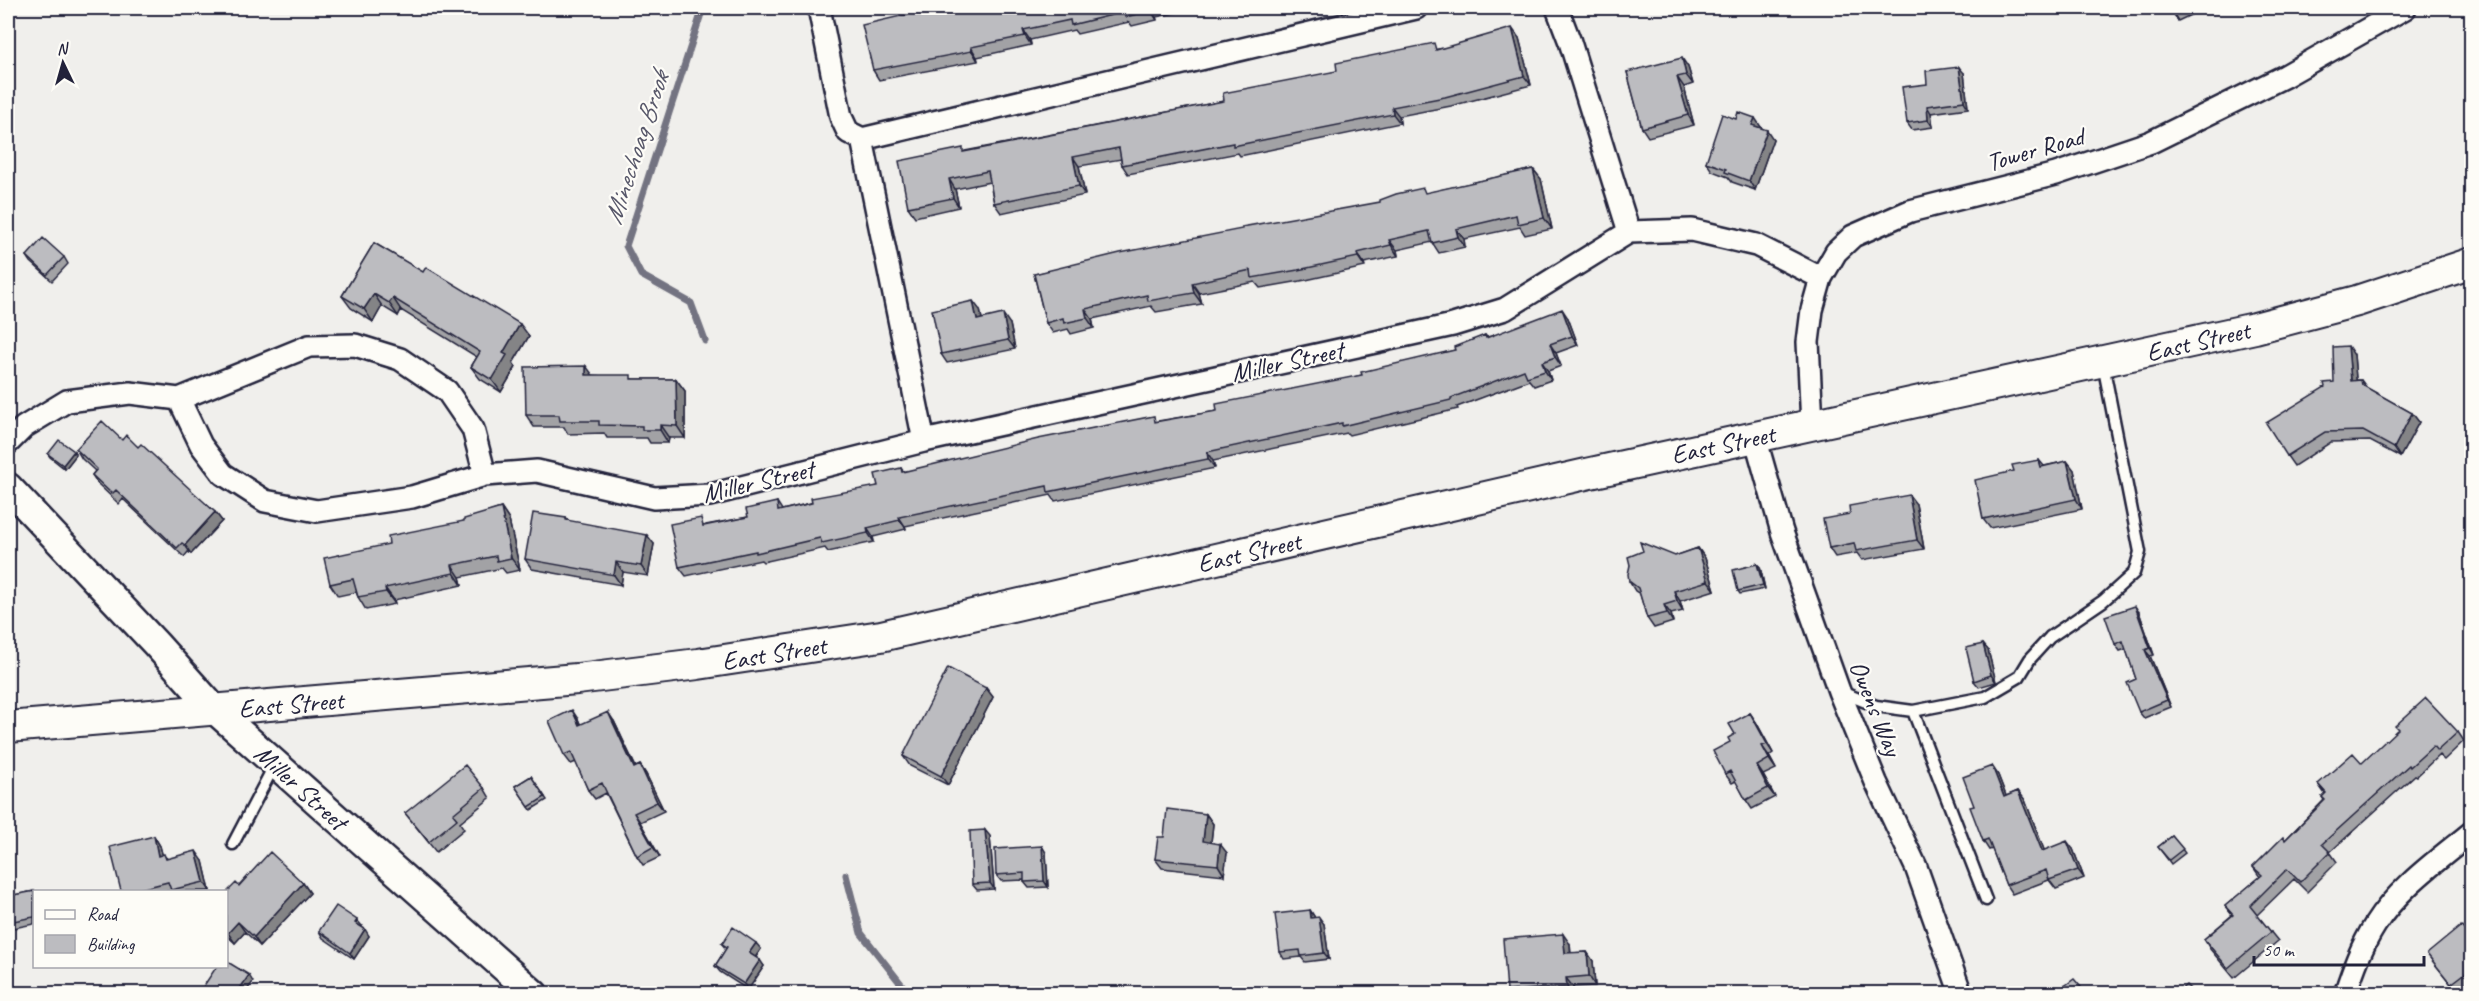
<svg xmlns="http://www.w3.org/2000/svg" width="2479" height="1001" viewBox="0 0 2479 1001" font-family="Caveat,sans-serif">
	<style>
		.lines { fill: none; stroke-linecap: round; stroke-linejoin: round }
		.stream { stroke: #737381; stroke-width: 7 }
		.service-casing { stroke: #22223b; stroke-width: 15 }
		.minor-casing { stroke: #22223b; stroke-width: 26 }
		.tertiary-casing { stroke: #22223b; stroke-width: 32 }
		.secondary-casing { stroke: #22223b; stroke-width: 34 }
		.service { stroke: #fdfcf7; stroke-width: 10 }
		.minor { stroke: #fdfcf7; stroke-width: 21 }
		.tertiary { stroke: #fdfcf7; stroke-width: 27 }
		.secondary { stroke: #fdfcf7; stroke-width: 30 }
		.wall { fill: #a2a2a5; stroke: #22223b; stroke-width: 1.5 }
		.shaded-wall { fill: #848486; stroke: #22223b; stroke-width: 1.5 }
		.building { fill: #bcbcc0; stroke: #22223b; stroke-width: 1.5 }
		.labels { text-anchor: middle; stroke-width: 4.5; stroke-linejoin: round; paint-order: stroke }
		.street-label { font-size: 26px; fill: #22223b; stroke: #fdfcf7 }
		.water-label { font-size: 27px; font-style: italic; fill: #58586a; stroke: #fdfcf7 }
	</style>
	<rect width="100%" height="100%" fill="#f0efec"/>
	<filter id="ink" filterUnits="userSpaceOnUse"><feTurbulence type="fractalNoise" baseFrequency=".0167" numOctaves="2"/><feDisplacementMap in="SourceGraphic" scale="12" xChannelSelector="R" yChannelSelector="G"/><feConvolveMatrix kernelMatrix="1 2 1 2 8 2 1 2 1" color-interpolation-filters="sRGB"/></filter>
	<g filter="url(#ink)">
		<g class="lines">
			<!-- stream -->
			<path class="stream" d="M699,8L701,14L626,246L641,275L691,303L705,341
				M846,875L861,933L909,994"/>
			<!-- service casing -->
			<g class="service-casing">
				<path id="service" d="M1841,692L1876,706L1913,711L1985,697L2019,677L2030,659L2050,637L2103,601L2134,573L2140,552L2103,364
					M1913,711L1986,900
					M233,844L275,764"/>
			</g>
			<!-- minor casing -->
			<g class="minor-casing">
				<path id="minor" d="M819,8L841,117L848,132L862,139
					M1557,8L1570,42L1629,232
					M179,399L201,445L223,474L265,501L317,511L412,497L485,475L537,471L654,498L710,495L924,441L1453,325L1505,309L1629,232L1692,230L1756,245L1821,278
					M1812,425L1808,342L1812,310L1821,278L1836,252L1853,236L1910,211L2056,174L2151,142L2285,76L2405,8
					M1755,437L1782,532L1839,691L1876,782L1916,867L1961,994
					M924,441L862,139L1416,8
					M8,443L24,427L67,401L130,393L179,399L309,346L355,345L400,359L447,391L473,429L485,475
					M2345,994C2353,970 2361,947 2375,925C2398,888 2438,860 2472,832"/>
			</g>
			<!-- tertiary casing -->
			<g class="tertiary-casing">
				<path id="tertiary" d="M8,487L156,644L216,711L534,994"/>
			</g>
			<!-- secondary casing -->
			<g class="secondary-casing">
				<path id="secondary" d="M8,727L577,679L698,664L881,636L1586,474L2255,328L2357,301L2472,263"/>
			</g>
			<!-- service -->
			<use href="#service" class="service"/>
			<!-- minor -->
			<use href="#minor" class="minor"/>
			<!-- tertiary -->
			<use href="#tertiary" class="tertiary"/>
			<!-- secondary -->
			<use href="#secondary" class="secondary"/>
		</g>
		<!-- wall -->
		<path class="wall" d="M935,8H1198L1156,17L1157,20L1132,26L1129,22L1077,34L1074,30L1030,40L1031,45L977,57L978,61L879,80L873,70Z
			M2170,8H2205L2178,21Z
			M1519,38L1531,85L1451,106L1399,116L1400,123L1240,156L1238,153L1128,174L1122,165L1121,159L1079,166L1085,195L1001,213L994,203L990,182L955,189L959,207L915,217L908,207L965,151L1224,101L1337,71L1438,49Z
			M1688,67L1693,84L1684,87L1694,125L1648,137L1642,128L1627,72Z
			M1964,73L1968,108L1931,113L1933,127L1912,130L1907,123L1927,84Z
			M1761,127L1773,139L1755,190L1732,182L1728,177L1712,171L1706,162Z
			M1533,169L1541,179L1552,229L1525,235L1520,227L1464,239L1465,247L1439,253L1432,242L1397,250L1398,256L1364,263L1365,267L1306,280L1260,288L1255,282L1199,293L1202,304L1156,312L1151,306L1092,319L1094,328L1071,334L1068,329L1053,333L1046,323L1034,274L1427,193Z
			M374,243L529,336L513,363L516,367L501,392L480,379L471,367L477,357L401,310L398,316L382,306L373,322L351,308L342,296Z
			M27,256L64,257L68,264L52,281L31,262Z
			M980,310L982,319L1010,324L1015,349L947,363L941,354Z
			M1568,318L1578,345L1556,353L1561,366L1548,371L1551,380L1534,386L1529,380L1457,407L1458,409L1349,435L1347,433L1213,461L1215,468L1055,501L1051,495L905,526L906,529L873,537L874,542L828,552L825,548L763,562L761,560L686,576L679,567L706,525L748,517L777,502L782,510L878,486L901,468L904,472L1158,421L1217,411L1362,375L1455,350L1485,335L1487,337Z
			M2354,355L2356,380H2361L2367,388L2412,413L2419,422L2400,457L2370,441L2331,442L2294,466L2287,456L2334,382Z
			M592,375L634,379H676L685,391V438H669L668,443H650L647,438H607L604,433L568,434L564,427H534L526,415Z
			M122,440L138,447L215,512L222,521L191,554L188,552L184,557L123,499L119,504L98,484L92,475L95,471L82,459L76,449Z
			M74,451L76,455L65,469L50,457L48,454Z
			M2039,460L2044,466L2067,461L2074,470L2082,509L1990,528L1983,519L2014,471Z
			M1916,504L1924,549L1862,560L1857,553L1835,557L1829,548Z
			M501,508L509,520L520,570L506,573L502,568L460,577L462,585L394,600L395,604L366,610L358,597L356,592L338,596L330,584L389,544L464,521Z
			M566,518L568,521L654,544L648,576L623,572L621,585L532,569L525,559Z
			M1698,548L1705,558L1715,590L1680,601L1683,611L1671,614L1673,622L1654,628L1647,618L1640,594L1635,591L1629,581L1630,565L1675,556Z
			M1757,564L1760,567L1765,589L1740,594L1738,591Z
			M2139,612L2154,655L2150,656L2171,707L2144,718L2139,712L2136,679L2126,649L2120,651L2115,644Z
			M1983,644L1988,650L1996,682L1979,687L1974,681Z
			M986,688L993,697L948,785L910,766L903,756Z
			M1750,713L1756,722L1773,753L1769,756L1776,769L1763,775L1775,797L1752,809L1746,800L1736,781L1732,783L1725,774L1730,742Z
			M578,719L580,724L614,721L636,767L640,765L646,774L664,811L640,822L660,857L643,865L637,856L606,793L595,799L588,790L576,762L571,764L564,755Z
			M2458,732L2464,741L2444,760L2439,755L2417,776L2415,775L2330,852L2337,862L2307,892L2294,879L2257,915L2278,941L2234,978L2210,949L2204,939L2232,915L2225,906L2260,877L2253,867L2285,840L2324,800L2322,797L2325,794L2318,784L2362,763Z
			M1992,766L1998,775L2006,796L2018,791L2025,800L2044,850L2073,849L2084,878L2056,889L2049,880L2012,894L2006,885L1992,849L1989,850L1983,841L1974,806Z
			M531,776L547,800L531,810L515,786Z
			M484,788L490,798L460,823L464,829L436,852L405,813Z
			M1206,814L1213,824L1211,842L1227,853L1224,875L1162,868L1155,859L1164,837Z
			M154,836L160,846L162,854L168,859L203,861L210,891H121Z
			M990,836L994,889L977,890L972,884Z
			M2172,836L2185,853L2171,864L2158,847Z
			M1042,846L1046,853L1048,887L1029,888L1024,882V880L1001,881L996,875Z
			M303,883L310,893L260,946L245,932L235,943L226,935V893L239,886Z
			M34,891V924L8,929V896Z
			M1310,910L1315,918L1324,924L1329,959L1305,962L1301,957L1284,959L1280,952Z
			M362,926L361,927L369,936L354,959L323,938L319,931Z
			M2472,926V982L2458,993L2427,954L2465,931Z
			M722,944L761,949L756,957L764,966L748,990L720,972L715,966L726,949Z
			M1570,944L1571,953L1587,952L1593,961L1595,986L1573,987V993H1509L1507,991Z"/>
		<!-- shaded-wall -->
		<path class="shaded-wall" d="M1150,8L1156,17L1157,20L1151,11Z
			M1512,28L1519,38L1531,85L1524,76Z
			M1023,30L1030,40L1031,45L1025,36Z
			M971,47L977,57L978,61L972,51Z
			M1682,58L1688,67L1693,84L1686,75Z
			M1959,67L1964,73L1968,108L1964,101Z
			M1677,77L1684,87L1694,125L1688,115Z
			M1927,106L1931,113L1933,127L1928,120Z
			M1392,107L1399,116L1400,123L1393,114Z
			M1755,118L1761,127L1759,134L1752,125Z
			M1767,130L1773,139L1755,190L1749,181Z
			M1073,157L1079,166L1085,195L1079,186Z
			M1533,169L1541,179L1552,229L1544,218Z
			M949,179L955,189L959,207L953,198Z
			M1456,229L1464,239L1465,247L1458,237Z
			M1389,240L1397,250L1398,256L1391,245Z
			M1357,253L1364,263L1365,267L1358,257Z
			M9,274L13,280L8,287V275Z
			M1192,283L1199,293L1202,304L1194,293Z
			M374,294L382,306L373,322L364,309Z
			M393,298L401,310L398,316L389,303Z
			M973,301L980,310L984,329L977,320Z
			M1085,309L1092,319L1094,328L1087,318Z
			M1562,309L1568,318L1578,345L1572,336Z
			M1003,314L1010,324L1015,349L1008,340Z
			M520,324L529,336L513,363L516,367L501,392L492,380L503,353Z
			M1550,344L1556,353L1561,366L1555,357Z
			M2348,346L2354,355L2357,390L2351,381Z
			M1542,362L1548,371L1551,380L1545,371Z
			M586,366L595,378L586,375Z
			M676,379L685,391V438L677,426Z
			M2412,413L2419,422L2400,457L2394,448Z
			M660,425L669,438L668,443L660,430Z
			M74,451L76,455L65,469L63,465Z
			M1207,452L1213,461L1215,468L1208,459Z
			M2067,461L2074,470L2082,509L2076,499Z
			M1909,495L1916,504L1924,549L1917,540Z
			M501,508L509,520L520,570L511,558Z
			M215,512L222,521L191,554L185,545Z
			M899,517L905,526L906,529L900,520Z
			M867,528L873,537L874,542L868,533Z
			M647,535L654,544L648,576L641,566Z
			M1698,548L1705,558L1715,590L1708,581Z
			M616,562L623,572L621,585L614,575Z
			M1757,564L1760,567L1765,589L1763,585Z
			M452,565L460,577L462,585L454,573Z
			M385,588L394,600L395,604L386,592Z
			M1674,591L1680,601L1683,611L1677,601Z
			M1664,605L1671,614L1673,622L1667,613Z
			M2135,606L2139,612L2154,655L2150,648Z
			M1983,644L1988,650L1996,682L1991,675Z
			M2145,650L2150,656L2171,707L2167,700Z
			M986,688L993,697L948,785L941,776Z
			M572,710L578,719L585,734L579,725Z
			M608,712L614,721L640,777L634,768Z
			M1750,713L1756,722L1773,753L1767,744Z
			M1762,746L1769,756L1776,769L1769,759Z
			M640,765L646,774L664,811L657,802Z
			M1757,766L1763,775L1775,797L1768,788Z
			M1992,766L1998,775L2010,806L2004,797Z
			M2018,791L2025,800L2048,860L2042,851Z
			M634,813L640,822L660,857L653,847Z
			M1206,814L1213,824L1210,851L1203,841Z
			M985,830L990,836L994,889L990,883Z
			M154,836L160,846L165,865L158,856Z
			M2067,841L2073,849L2084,878L2078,870Z
			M1220,844L1227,853L1224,875L1218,865Z
			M1042,846L1046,853L1048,887L1044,881Z
			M196,851L203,861L210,891L204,882Z
			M303,883L310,893L260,946L254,937Z
			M1310,910L1314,916L1316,925L1311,918Z
			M1319,917L1324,924L1329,959L1324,953Z
			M357,920L362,926L360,930L355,923Z
			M238,922L245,932L235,943L228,933Z
			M365,929L369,936L354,959L350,953Z
			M1563,934L1570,944L1571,963L1565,953Z
			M756,943L761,949L754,959L749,953Z
			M1587,952L1593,961L1595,986L1589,976Z
			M760,960L764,966L748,990L744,984Z
			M249,975L253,982L245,993H237Z
			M1566,978L1573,987V993H1572L1567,987Z"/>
		<!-- building -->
		<path class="building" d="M935,8H1152H1150L1151,11L1125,17L1124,12L1071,25L1070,20L1023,30L1025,36L971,47L972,51L873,70L862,25Z
			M2170,8H2187L2173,14Z
			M1512,28L1524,76L1445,97L1392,107L1393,114L1233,146V143L1122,165L1119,148L1073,157L1079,186L994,203L988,171L949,179L953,198L908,207L899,161L963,148V152L1224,101L1223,93L1337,71L1336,63L1434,43L1436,50Z
			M1682,58L1686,75L1677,77L1688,115L1642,128L1627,72Z
			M1959,67L1964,101L1927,106L1928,120L1907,123L1902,87L1927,84L1926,71Z
			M1738,112L1755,118L1752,125L1767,130L1749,181L1725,172L1726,169L1706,162L1722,114L1736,119Z
			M1533,169L1544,218L1518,224L1516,215L1456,229L1458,237L1432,243L1429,231L1389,240L1391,245L1357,253L1358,257L1298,270L1252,278L1251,270L1192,283L1194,293L1148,301L1147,295L1085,309L1087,318L1064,323L1063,318L1046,323L1034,274L1120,253L1242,229V227L1380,202V200L1396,194L1423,188L1425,193Z
			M43,238L64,257L47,275L27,256Z
			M374,243L423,272L426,267L520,324L503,353L507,355L492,380L471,367L480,352L393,298L389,303L374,294L364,309L342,296Z
			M973,301L977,320L1003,314L1008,340L941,354L932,310Z
			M1562,309L1572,336L1550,344L1555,357L1542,362L1545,371L1527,377L1524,370L1451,398V400L1342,426V423L1207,452L1208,459L1048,492L1047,486L899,517L900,520L867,528L868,533L822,543L820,538L756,553V551L679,567L670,524L701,518L703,526L748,517L746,509L777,502L778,511L812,503L811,498L878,486L875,474L901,468L902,472L1038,439L1154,416L1155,422L1217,411L1216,404L1362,375L1361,372L1455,350L1454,347L1485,335L1486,338Z
			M2348,346L2351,381L2361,380L2362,385L2412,413L2394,448L2363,431L2325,432L2287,456L2266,423L2325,387L2324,383L2334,382L2333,347Z
			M586,366V375H631V379H676L677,426L660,425V430H642V426L599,425V421H560L559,415H526L525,367Z
			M102,421L122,440L126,435L138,447L141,444L215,512L185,545L182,543L177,548L116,490L112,494L92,475L97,469L76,449Z
			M59,440L74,451L63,465L48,454Z
			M2039,460L2041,467L2067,461L2076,499L1983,519L1975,480L2014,471L2012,465Z
			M1909,495L1917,540L1856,551L1854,543L1829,548L1823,519L1850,514L1849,506Z
			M501,508L511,558L497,561L496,556L452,565L454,573L385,588L386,592L358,597L353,579L330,584L324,558L389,544L388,536L464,521V519Z
			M533,513L566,518V520L647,535L641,566L616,562L614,575L525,559Z
			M1640,542L1675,556L1698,548L1708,581L1674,591L1677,601L1664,605L1667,613L1647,618L1638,588L1629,581L1628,574L1630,565L1628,557L1643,551Z
			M1757,564L1763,585L1738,591L1733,570Z
			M2135,606L2150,648L2145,650L2167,700L2139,712L2127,683L2136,679L2123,641L2115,644L2105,616Z
			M1983,644L1991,675L1974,681L1966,648Z
			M948,668L986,688L941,776L903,756Z
			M2426,698L2458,732L2437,751L2433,746L2410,767L2409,765L2322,844L2330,852L2300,882L2287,869L2250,906L2271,932L2228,968L2204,939L2233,915L2225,906L2262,875L2253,867L2283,837L2285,840L2325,800L2322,797L2326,793L2318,784L2353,753L2362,763L2398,729L2395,726Z
			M572,710L579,725L608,712L634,768L640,765L657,802L634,813L653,847L637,856L602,783L588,790L571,752L564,755L549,721Z
			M1750,713L1767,744L1762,746L1769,759L1757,766L1768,788L1746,800L1730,771L1725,774L1713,751L1730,742L1728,738L1735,734L1729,724Z
			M465,765L484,788L453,814L457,819L429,842L405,813Z
			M1992,766L2004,797L2018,791L2042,851L2067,841L2078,870L2049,880L2046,870L2006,885L1988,839L1983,841L1970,807L1974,806L1963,777Z
			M531,776L545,797L529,807L515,786Z
			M1167,809L1206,814L1203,841L1220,844L1218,865L1155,859L1158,837H1164Z
			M985,830L990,883L972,884L970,831Z
			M154,836L158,856L164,854L166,859L196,851L204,882L171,890L168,882L132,891H121L110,847Z
			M2172,836L2183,849L2169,860L2158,847Z
			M1042,846L1044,881L1024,882V873L996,875L995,849Z
			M270,852L303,883L254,937L238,922L228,933L226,931V893L236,883L239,886Z
			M34,891V917L8,922V896L35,891Z
			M336,906L357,920L355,923L365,929L350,953L319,931Z
			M1310,910L1311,918L1319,917L1324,953L1301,956L1300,950L1280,952L1275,914Z
			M2461,926L2465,931L2472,926V968L2451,984L2427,954Z
			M733,927L756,943L749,953L760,960L744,984L715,966L727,947L722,944Z
			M1563,934L1565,953L1587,952L1589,976L1566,978L1567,987L1507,991L1503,939Z
			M226,961L249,975L237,993H199L217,966H226Z
			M2074,979L2086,993H2055Z
			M2186,985L2194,993H2177Z
			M1028,992L1056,993H1028Z"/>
	</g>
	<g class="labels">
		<!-- street labels -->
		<g class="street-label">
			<text transform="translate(2035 149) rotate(-16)" y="9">Tower Road</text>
			<text transform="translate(2198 341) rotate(-13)" y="9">East Street</text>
			<text transform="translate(1287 361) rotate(-12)" y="9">Miller Street</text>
			<text transform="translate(1723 444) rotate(-12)" y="9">East Street</text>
			<text transform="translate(758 481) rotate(-13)" y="9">Miller Street</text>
			<text transform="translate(1249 552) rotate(-13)" y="9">East Street</text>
			<text transform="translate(774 653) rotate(-9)" y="9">East Street</text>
			<text transform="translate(291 704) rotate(-5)" y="9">East Street</text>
			<text transform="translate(1876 708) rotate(68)" y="9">Owens Way</text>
			<text transform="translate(301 787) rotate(42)" y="9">Miller Street</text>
		</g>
		<!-- water labels -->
		<g class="water-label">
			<text transform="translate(636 148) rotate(-72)" y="9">Minechoag Brook</text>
		</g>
	</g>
	<!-- margin -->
	<rect width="2479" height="1001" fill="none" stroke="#fdfcf7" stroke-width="30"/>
	<rect x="15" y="15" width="2449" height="971" fill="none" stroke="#22223b" stroke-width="2" filter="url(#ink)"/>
	<!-- legend -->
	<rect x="33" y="890" width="195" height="78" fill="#fdfcf7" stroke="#a5a5ac" stroke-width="1.5"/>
	<rect x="45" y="910" width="30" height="9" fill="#fdfcf7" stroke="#a5a5ac" stroke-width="1.5"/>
	<text x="87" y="920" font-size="18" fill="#22223b">Road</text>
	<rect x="45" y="935" width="30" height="18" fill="#bcbcc0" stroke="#a5a5ac" stroke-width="1.5"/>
	<text x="87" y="950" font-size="18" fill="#22223b">Building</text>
	<!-- north arrow -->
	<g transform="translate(63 63) rotate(355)" stroke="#fdfcf7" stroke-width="4.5" paint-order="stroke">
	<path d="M0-4.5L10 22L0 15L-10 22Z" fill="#22223b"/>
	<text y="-9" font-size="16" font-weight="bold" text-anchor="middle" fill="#22223b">N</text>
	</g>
	<!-- scale -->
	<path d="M2254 956v9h170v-9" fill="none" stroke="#22223b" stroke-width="3"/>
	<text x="2263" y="956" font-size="18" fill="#22223b" stroke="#fdfcf7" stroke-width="4.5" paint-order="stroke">50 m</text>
</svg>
